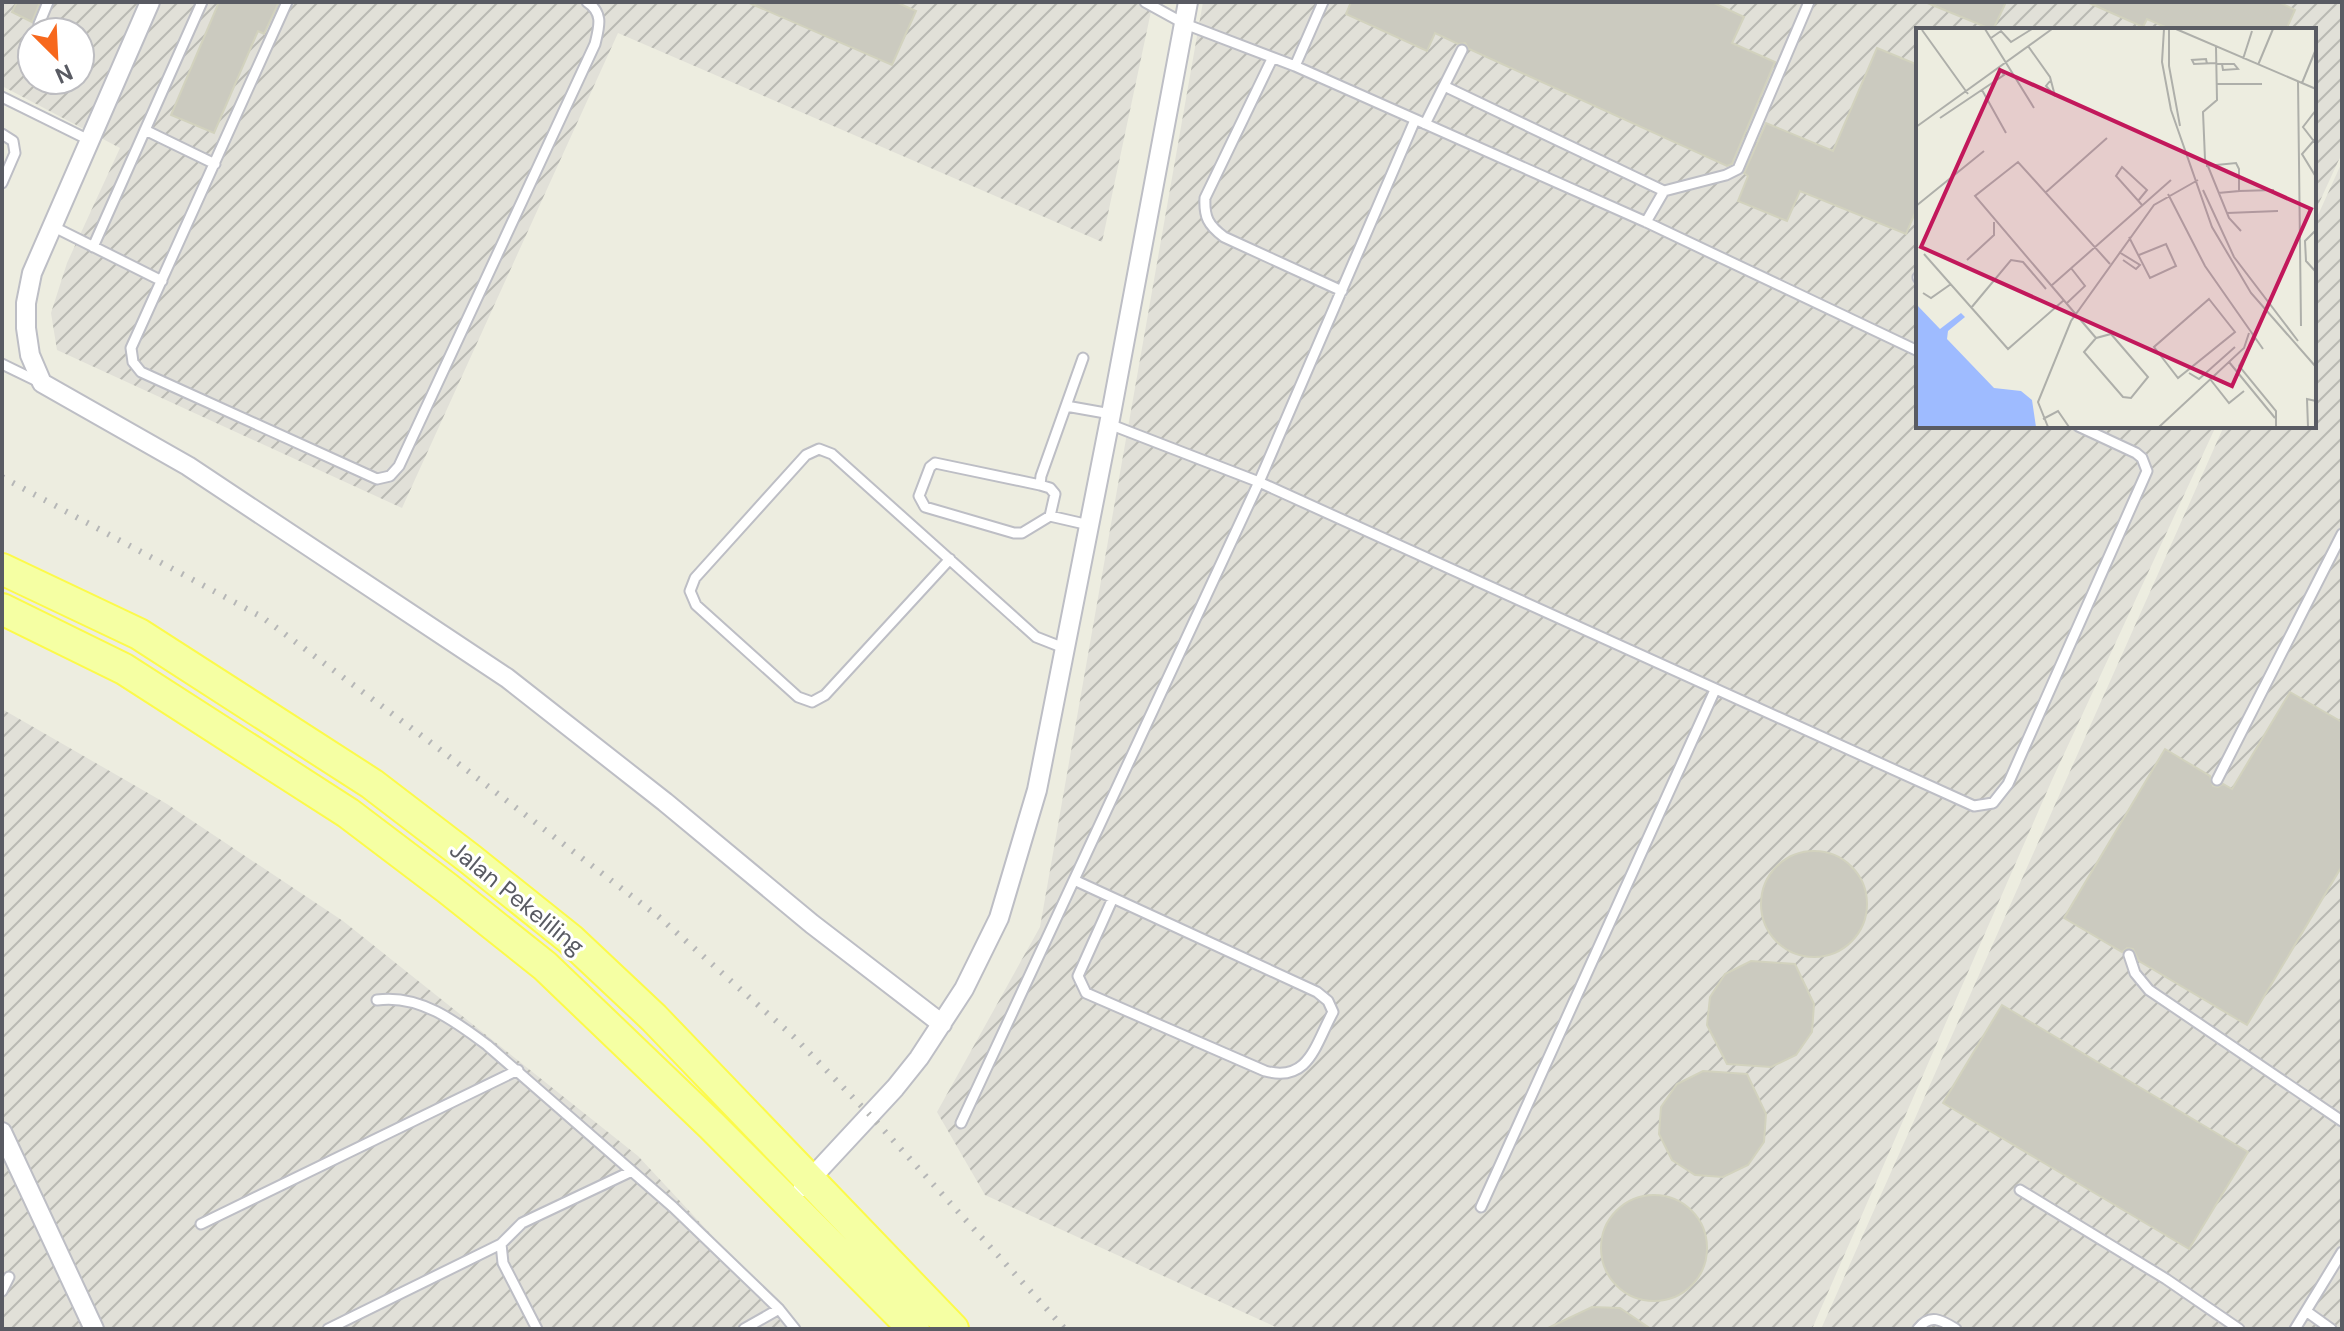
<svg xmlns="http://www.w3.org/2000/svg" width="2344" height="1331" viewBox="0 0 2344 1331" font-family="'DM Sans',sans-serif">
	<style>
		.industrial { fill: url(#industrial-furrows); fill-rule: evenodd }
		.building { fill: #cbcabf; stroke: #d2d2be; stroke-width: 2 }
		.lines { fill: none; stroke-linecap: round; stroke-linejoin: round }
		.service-casing { stroke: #bdbec5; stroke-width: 13 }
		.minor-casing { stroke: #bdbec5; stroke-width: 22 }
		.primary-casing { stroke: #fcfa4a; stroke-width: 34 }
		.service { stroke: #fff; stroke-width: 9 }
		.minor { stroke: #fff; stroke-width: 18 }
		.primary { stroke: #f5ffa3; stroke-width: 30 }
		.rail { stroke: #b6b7b7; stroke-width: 6; stroke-dasharray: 2 10; stroke-linecap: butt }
		.labels { text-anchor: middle; stroke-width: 6; stroke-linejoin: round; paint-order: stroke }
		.street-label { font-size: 24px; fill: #595b63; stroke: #fff }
		.inset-road { fill: none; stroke: #aeafaa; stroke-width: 2 }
		.view { fill: #c2185b; fill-opacity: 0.15; stroke: #c2185b; stroke-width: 4 }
		.inset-edge { fill: none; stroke: #595b63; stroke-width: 4 }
	</style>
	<defs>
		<pattern id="industrial-furrows" width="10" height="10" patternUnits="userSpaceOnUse" patternTransform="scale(2)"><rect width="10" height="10" fill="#e1e0d8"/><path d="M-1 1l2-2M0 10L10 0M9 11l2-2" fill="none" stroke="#b9b9b3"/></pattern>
	</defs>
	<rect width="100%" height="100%" fill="#edede0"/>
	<!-- industrial -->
	<path class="industrial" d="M2,2H1153L1102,242L618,33L402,508L57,350L51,313L67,263L120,148L2,86ZM32,32H80V80H32Z
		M1203,2H2342V153L2314,214V30H1918V426H2216L2052,780L1812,1329H1280L985,1195L937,1112L1040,927Z
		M2342,162V1329H1821L2224,426H2314V224Z
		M2,709L167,804L343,921L638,1156L799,1329H2Z"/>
	<!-- building -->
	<path class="building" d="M17,2H40L32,22L12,12Z
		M219,2H279L264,34L258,31L214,133L171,115Z
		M747,2H896L916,11L892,65Z
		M1351,2H1712L1744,17L1732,43L1775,62L1732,164L1727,166L1469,49L1465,43L1458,44L1435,33L1427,51L1346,14Z
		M1925,2H2006L1993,30Z
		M2087,2H2279L2295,10L2286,30H2172L2147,19L2143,27Z
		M1877,48L1918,65V206L1906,234L1800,191L1787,221L1738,201L1748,176L1744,173L1766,123L1833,151Z
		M2290,692L2342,722V866L2247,1025L2139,961L2133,949L2127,948L2122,952L2064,918L2165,749L2210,776L2213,786L2218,787L2223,784L2232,789Z
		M1761 904a53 53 0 1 1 106 0a53 53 0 1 1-106 0Z
		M1751,961L1795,964L1814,1004L1812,1032L1796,1055L1771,1067L1727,1064L1707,1025L1710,997L1725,974Z
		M2002,1005L2248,1152L2189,1249L1943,1103Z
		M1703,1071L1747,1074L1766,1114L1764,1142L1748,1165L1723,1177L1695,1175L1672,1160L1659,1134L1661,1107L1677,1084Z
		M1601 1248a53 53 0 1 1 106 0a53 53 0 1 1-106 0Z
		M1592,1307L1620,1308L1651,1329H1546Z"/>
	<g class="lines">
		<!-- service casing -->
		<g class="service-casing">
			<path id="service" d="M287,2L131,348L133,362L141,372L377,479L390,476L399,466L595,44C599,27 604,13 587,2
				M1145,2L1185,24L1295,66L1646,222L1918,351
				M39,24L48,2
				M1272,59L1205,198C1204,217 1208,225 1224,237L1342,291
				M1295,66L1323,2
				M1444,86L1664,191L1726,175L1738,169L1809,2
				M2,97L91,141
				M1425,124L1462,50
				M145,130L215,164
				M2,134L13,141L15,153L2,183
				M1646,222L1664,191
				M52,226L162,281
				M93,247L202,2
				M1918,277V278
				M2,364L39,382
				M1066,406L1111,414
				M1109,424L1259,482L1974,806L1993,803L2008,784L2147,471L2142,458L2136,453L2078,426
				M1040,485L935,463L930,467L919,496L925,507L1014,533H1022L1050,516L1089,525
				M1050,516L1055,494L1050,488L1040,485L1041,476L1083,358
				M950,559L825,695L812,702L798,697L696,605L690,591L695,578L806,455L819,449L832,454L1036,637L1064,648
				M2217,780L2342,534
				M1074,880L1317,992L1328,1001L1333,1012C1315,1045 1309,1083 1265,1071L1086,993L1078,976L1113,898
				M2129,955L2135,973L2149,990L2342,1121
				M377,1000C419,994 455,1021 487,1045L673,1207L779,1309L795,1329
				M961,1123L1259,482L1415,120
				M2020,1190L2166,1279L2239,1329
				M1481,1207L1715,690
				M201,1224L518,1070
				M2,1291L9,1277
				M328,1329L501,1244
				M537,1329L503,1263L501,1244L522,1223L632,1171
				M744,1329L779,1309
				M1918,1329C1930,1313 1941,1320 1956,1329
				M2295,1329L2306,1311
				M2331,1329L2306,1311L2342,1252"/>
		</g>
		<!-- minor casing -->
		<g class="minor-casing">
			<path id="minor" d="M150,2L32,273L26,303V328L30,355L42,383L188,466L507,678L665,802L812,924L942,1024
				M2,1132L94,1329
				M803,1187L895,1088L919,1058L964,989L999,918L1037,790L1111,414L1188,2"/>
		</g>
		<!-- primary casing -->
		<g class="primary-casing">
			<path id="primary" d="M2,569L139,634L372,784L470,859L570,939L654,1018L953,1329
				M2,609L124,669L348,813L447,888L545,966L712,1126L914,1329"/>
		</g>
		<!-- service -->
		<use href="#service" class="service"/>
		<!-- minor -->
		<use href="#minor" class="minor"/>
		<!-- primary -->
		<use href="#primary" class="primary"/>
		<!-- rail -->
		<path class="rail" d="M2,477L262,617L430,742L659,917L794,1037L870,1115L1065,1329"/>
	</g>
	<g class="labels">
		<!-- street labels -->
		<g class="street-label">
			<text transform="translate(517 898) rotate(39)" y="8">Jalan Pekeliling</text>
		</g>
	</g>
	<!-- overview -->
	<g transform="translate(1916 28)">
		<rect width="400" height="400" fill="#edede0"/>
		<path d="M0,276L24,301L45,285L49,289L32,303L31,311L78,360L105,363L116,372L120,399H0Z" fill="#9ebbff"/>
		<path class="inset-road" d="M69,1L118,80M248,1L246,34L255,82L296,199L335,265L400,339M253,1V38L264,98M260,1L400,61M6,2L52,66M75,10L85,3L95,14L116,1M112,18L134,49L139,68L130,58L134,53M300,19L301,72L287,84L289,131L313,190L325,203M327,31L336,3M291,36L290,31L276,32L278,36L300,35M300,36H318L322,41L307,42L306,36M342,37L357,1M382,53L385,298M386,55L400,21M301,56H346M66,62L90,105M400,82L387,99L400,116M24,90L88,47L83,40M0,99L136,1M400,110L386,126L400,149M290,138L320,135L323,141V163L302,165M287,162L318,229L382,313M323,163L358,162M129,165L191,110M252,166L289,238L347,321M222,173L231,162L206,139L200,148L226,177M0,178L68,123M311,185L362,183M400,202L389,213L390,233L400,244M213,209L234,250L260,238L250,216L223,227M203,224L224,237L220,241L207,232M8,226L92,321L148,272M51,232L78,207V194M135,258L255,152M7,265L15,270L35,256M293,271L319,304L262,350L238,319ZM151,275L169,258L155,240M55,280L95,232L107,234L130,261M180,310L168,324L207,369L215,370L232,349L195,306L180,310L59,168L102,134L194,236M339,310L323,338L360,383V399M313,334L359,390M273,345L283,351L319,319M294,351L313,375L328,363M127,391L142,383L153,399M132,399L122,374L155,293L238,177L282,152M243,399L328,320L333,305M392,399L391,371L400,373"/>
		<path class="view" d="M84,42L395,181L316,358L5,219Z"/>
		<rect width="400" height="400" class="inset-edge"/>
	</g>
	<!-- border -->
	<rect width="2344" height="1331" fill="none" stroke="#595b63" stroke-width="8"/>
	<!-- north arrow -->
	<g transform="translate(56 56) rotate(156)"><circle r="38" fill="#ffffff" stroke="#bdbdc1" stroke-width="2"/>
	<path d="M0-6L14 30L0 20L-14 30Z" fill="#f7681d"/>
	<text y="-12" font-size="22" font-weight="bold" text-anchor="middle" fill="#595b63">N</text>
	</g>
</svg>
